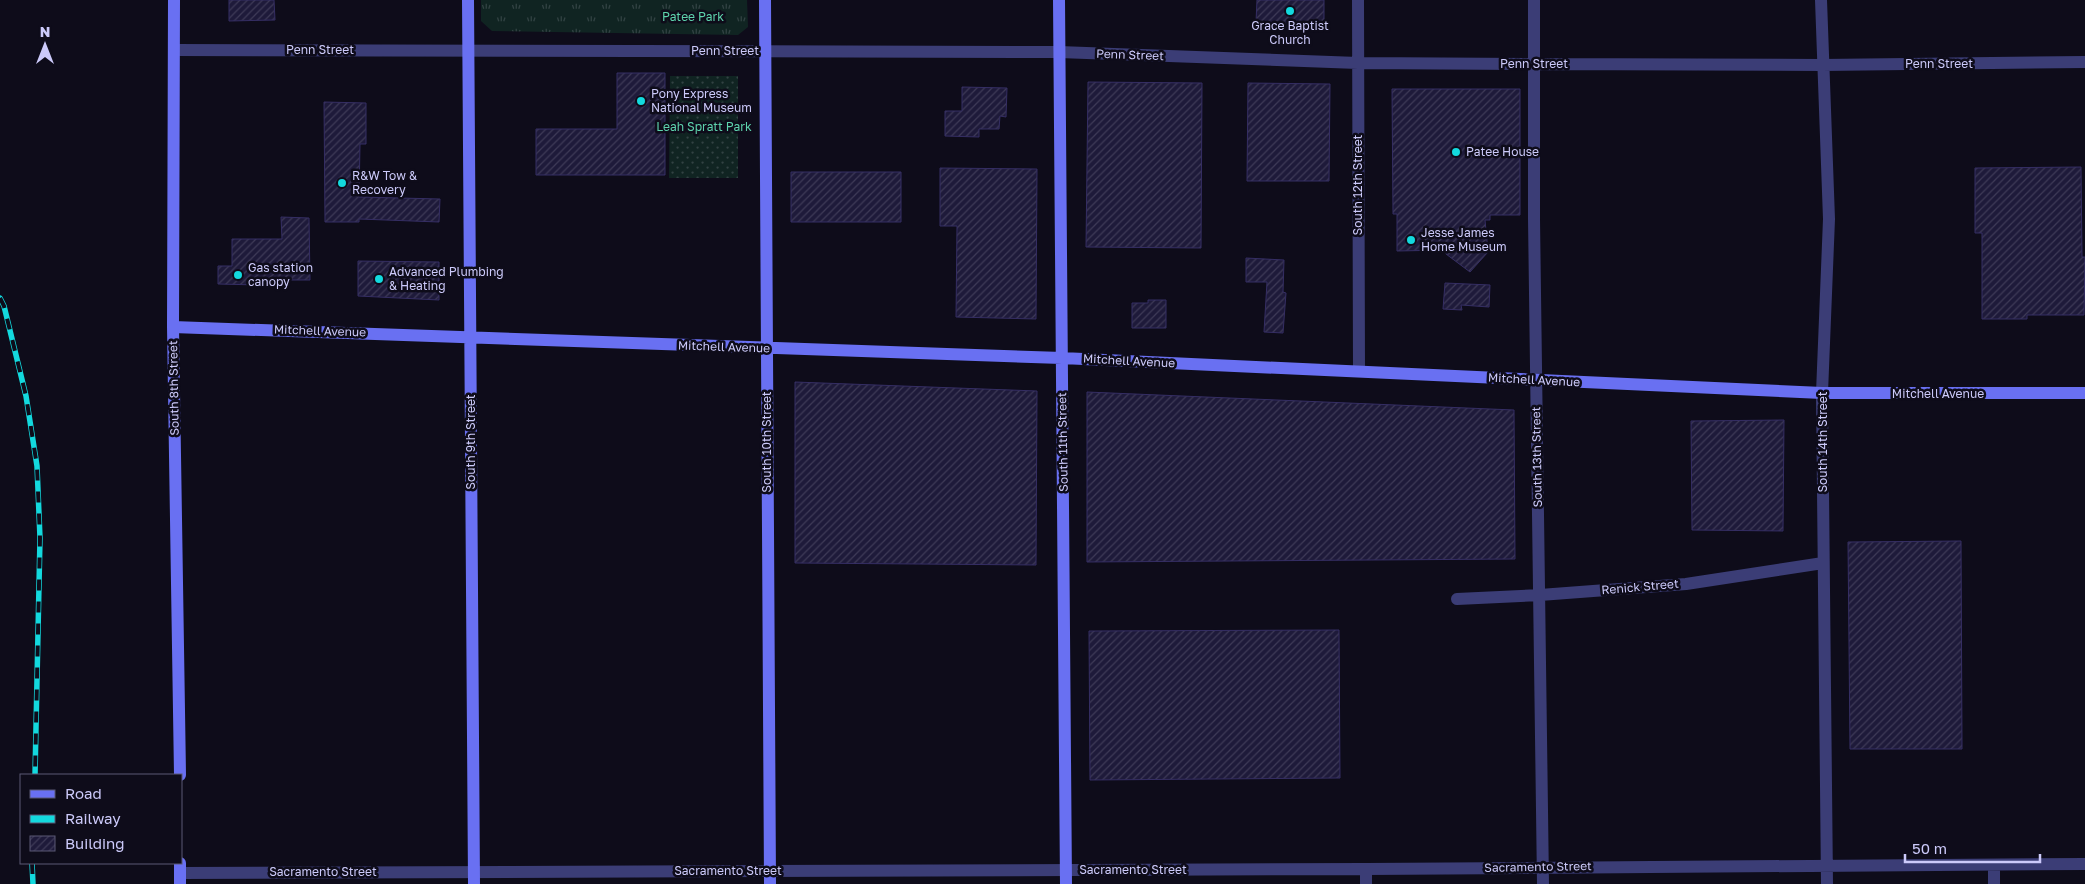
<svg xmlns="http://www.w3.org/2000/svg" width="2085" height="884" viewBox="0 0 2085 884" font-family="'Golos Text',sans-serif">
	<style>
		.grass { fill: url(#grass-tufts) }
		.garden { fill: url(#garden-dots) }
		.building { fill: url(#building-hatch); stroke: #352e64 }
		.lines { fill: none; stroke-linecap: round; stroke-linejoin: round }
		.street { stroke: #3b3d76; stroke-width: 12 }
		.secondary { stroke: #6970f2; stroke-width: 12 }
		.rail-casing { stroke: #13d9de; stroke-width: 5.5 }
		.rail { stroke: #0e0c1a; stroke-width: 4; stroke-dasharray: 11; stroke-linecap: butt }
		.poi-dot { fill: #13d9de; stroke: #0e0c1a; stroke-width: 2 }
		.labels { text-anchor: middle; stroke-width: 5; stroke-linejoin: round; paint-order: stroke }
		.park-label { font-size: 12px; fill: #5ed3ad; stroke: #0e0c1a }
		.poi-label { font-size: 12px; fill: #cccafa; stroke: #0e0c1a; text-anchor: start }
		.street-label { font-size: 12px; fill: #cccafa; stroke: #0e0c1a }
	</style>
	<defs>
		<pattern id="grass-tufts" width="24" height="20" patternUnits="userSpaceOnUse" patternTransform="scale(1.25)"><rect width="24" height="20" fill="#102422"/><path d="M3 7l-1-3M5 7V3M7 7l1-3M15 17l-1-3M17 17v-4M19 17l1-3" fill="none" stroke="#324243"/></pattern>
		<pattern id="garden-dots" width="8" height="8" patternUnits="userSpaceOnUse" patternTransform="scale(1.25)"><rect width="8" height="8" fill="#102422"/><path d="M2 2h.1M6 6h.1" fill="none" stroke="#324243" stroke-width="1.8" stroke-linecap="round"/></pattern>
		<pattern id="building-hatch" width="6" height="6" patternUnits="userSpaceOnUse" patternTransform="scale(1.25)"><rect width="6" height="6" fill="#1e1a3a"/><path d="M-1 1l2-2M0 6l6-6M5 7l2-2" fill="none" stroke="#3e3a57"/></pattern>
	</defs>
	<rect width="100%" height="100%" fill="#0e0c1a"/>
	<!-- grass -->
	<path class="grass" d="M481,0H747L748,27L738,35L492,31L481,21Z"/>
	<!-- garden -->
	<path class="garden" d="M670,76H738V178H669Z"/>
	<!-- building -->
	<path class="building" d="M229,0H274L275,20L229,21Z
		M1257,0H1324V28L1274,27V22H1256Z
		M617,73H665V175H536V129H617Z
		M1088,82L1202,83L1201,248L1086,247Z
		M1248,83L1330,84L1329,181H1247Z
		M962,87L1007,88L1006,117L1000,116L999,129H979V137L945,136V111H962Z
		M1392,89H1520V215H1490V220H1485L1488,252L1470,272L1446,254V250L1397,251V214H1393Z
		M324,102L366,103V144H360L359,197L440,199L439,222L359,219V222H325Z
		M2081,167L2082,257H2085L2084,315H2027V319H1982V233H1975V168Z
		M940,168L1037,169L1036,319L956,317L957,226H940Z
		M791,172H901V222H791Z
		M281,217L309,218L310,280H257L258,285L218,284V266H232V239H282Z
		M1246,258L1284,260L1283,292L1286,293L1283,333L1264,332L1267,282H1246Z
		M358,261L439,262V300L358,296Z
		M1445,283L1490,285L1489,307L1461,305L1462,310L1443,309Z
		M1148,300H1166V328H1132V303H1148Z
		M795,382L1037,391L1036,565L795,563Z
		M1087,392L1514,410L1515,559L1087,562Z
		M1784,420L1783,531L1692,530L1691,421Z
		M1961,541L1962,749H1850L1848,542Z
		M1339,630L1340,778L1090,780L1089,631Z"/>
	<g class="lines">
		<!-- street -->
		<path class="street" d="M1358,0L1359,371
			M1534,0V219L1543,884
			M1821,0L1829,219L1822,393L1827,884
			M174,50L1059,52L1358,63L1533,64L1822,65L2085,62
			M1457,599L1540,595L1686,584L1823,563
			M1994,865V884
			M180,873L1366,869L2085,864
			M1366,884V869"/>
		<!-- secondary -->
		<path class="secondary" d="M174,0L173,327L180,775
			M468,0L474,884
			M765,0L770,884
			M1059,0L1066,884
			M173,327L1062,358L1822,393H2085
			M180,863V884"/>
		<!-- rail casing -->
		<g class="rail-casing">
			<path id="rail" d="M0,298L4,306L26,396L37,466L40,538L35,775
				M32,863L33,884"/>
		</g>
		<!-- rail -->
		<use href="#rail" class="rail"/>
	</g>
	<!-- markers -->
	<g class="poi-dot">
		<circle cx="1290" cy="11" r="5"/>
		<circle cx="641" cy="101" r="5"/>
		<circle cx="1456" cy="152" r="5"/>
		<circle cx="342" cy="183" r="5"/>
		<circle cx="1411" cy="240" r="5"/>
		<circle cx="238" cy="275" r="5"/>
		<circle cx="379" cy="279" r="5"/>
	</g>
	<g class="labels">
		<!-- park labels -->
		<g class="park-label">
			<text x="693" y="21">Patee Park</text>
			<text x="704" y="131">Leah Spratt Park</text>
		</g>
		<!-- poi labels -->
		<g class="poi-label">
			<text x="1290" y="30" text-anchor="middle">Grace Baptist<tspan x="1290" dy="14">Church</tspan></text>
			<text x="651" y="98">Pony Express<tspan x="651" dy="14">National Museum</tspan></text>
			<text x="1466" y="156">Patee House</text>
			<text x="352" y="180">R&amp;W Tow &amp;<tspan x="352" dy="14">Recovery</tspan></text>
			<text x="1421" y="237">Jesse James<tspan x="1421" dy="14">Home Museum</tspan></text>
			<text x="248" y="272">Gas station<tspan x="248" dy="14">canopy</tspan></text>
			<text x="389" y="276">Advanced Plumbing<tspan x="389" dy="14">&amp; Heating</tspan></text>
		</g>
		<!-- street labels -->
		<g class="street-label">
			<text x="320" y="54">Penn Street</text>
			<text x="725" y="55">Penn Street</text>
			<text transform="translate(1130 55) rotate(2)" y="4">Penn Street</text>
			<text x="1534" y="68">Penn Street</text>
			<text x="1939" y="68">Penn Street</text>
			<text transform="translate(1358 185) rotate(-90)" y="4">South 12th Street</text>
			<text transform="translate(320 331) rotate(2)" y="4">Mitchell Avenue</text>
			<text transform="translate(724 347) rotate(2)" y="4">Mitchell Avenue</text>
			<text transform="translate(1129 361) rotate(3)" y="4">Mitchell Avenue</text>
			<text transform="translate(1534 380) rotate(3)" y="4">Mitchell Avenue</text>
			<text transform="translate(174 388) rotate(-91)" y="4">South 8th Street</text>
			<text x="1938" y="398">Mitchell Avenue</text>
			<text transform="translate(471 442) rotate(-90)" y="4">South 9th Street</text>
			<text transform="translate(767 442) rotate(-90)" y="4">South 10th Street</text>
			<text transform="translate(1063 442) rotate(-91)" y="4">South 11th Street</text>
			<text transform="translate(1823 442) rotate(-90)" y="4">South 14th Street</text>
			<text transform="translate(1537 457) rotate(-91)" y="4">South 13th Street</text>
			<text transform="translate(1640 587) rotate(-5)" y="4">Renick Street</text>
			<text transform="translate(1538 867) rotate(-1)" y="4">Sacramento Street</text>
			<text x="1133" y="874">Sacramento Street</text>
			<text x="728" y="875">Sacramento Street</text>
			<text x="323" y="876">Sacramento Street</text>
		</g>
	</g>
	<!-- legend -->
	<rect x="20" y="774" width="162" height="90" fill="#0e0c1a" stroke="#5a5874"/>
	<rect x="30" y="790" width="25" height="8" fill="#6970f2" stroke="#5a5874"/>
	<text x="65" y="799" font-size="15" fill="#cccafa">Road</text>
	<rect x="30" y="815" width="25" height="8" fill="#13d9de" stroke="#5a5874"/>
	<text x="65" y="824" font-size="15" fill="#cccafa">Railway</text>
	<rect x="30" y="836" width="25" height="15" fill="url(#building-hatch)" stroke="#5a5874"/>
	<text x="65" y="849" font-size="15" fill="#cccafa">Building</text>
	<!-- north arrow -->
	<g transform="translate(45 45)" stroke="#0e0c1a" stroke-width="4" paint-order="stroke">
	<path d="M0-4L9 19L0 12L-9 19Z" fill="#cccafa"/>
	<text y="-8" font-size="14" font-weight="bold" text-anchor="middle" fill="#cccafa">N</text>
	</g>
	<!-- scale -->
	<path d="M1905 854v8h135v-8" fill="none" stroke="#cccafa" stroke-width="2.5"/>
	<text x="1912" y="854" font-size="15" fill="#cccafa" stroke="#0e0c1a" stroke-width="4" paint-order="stroke">50 m</text>
</svg>
